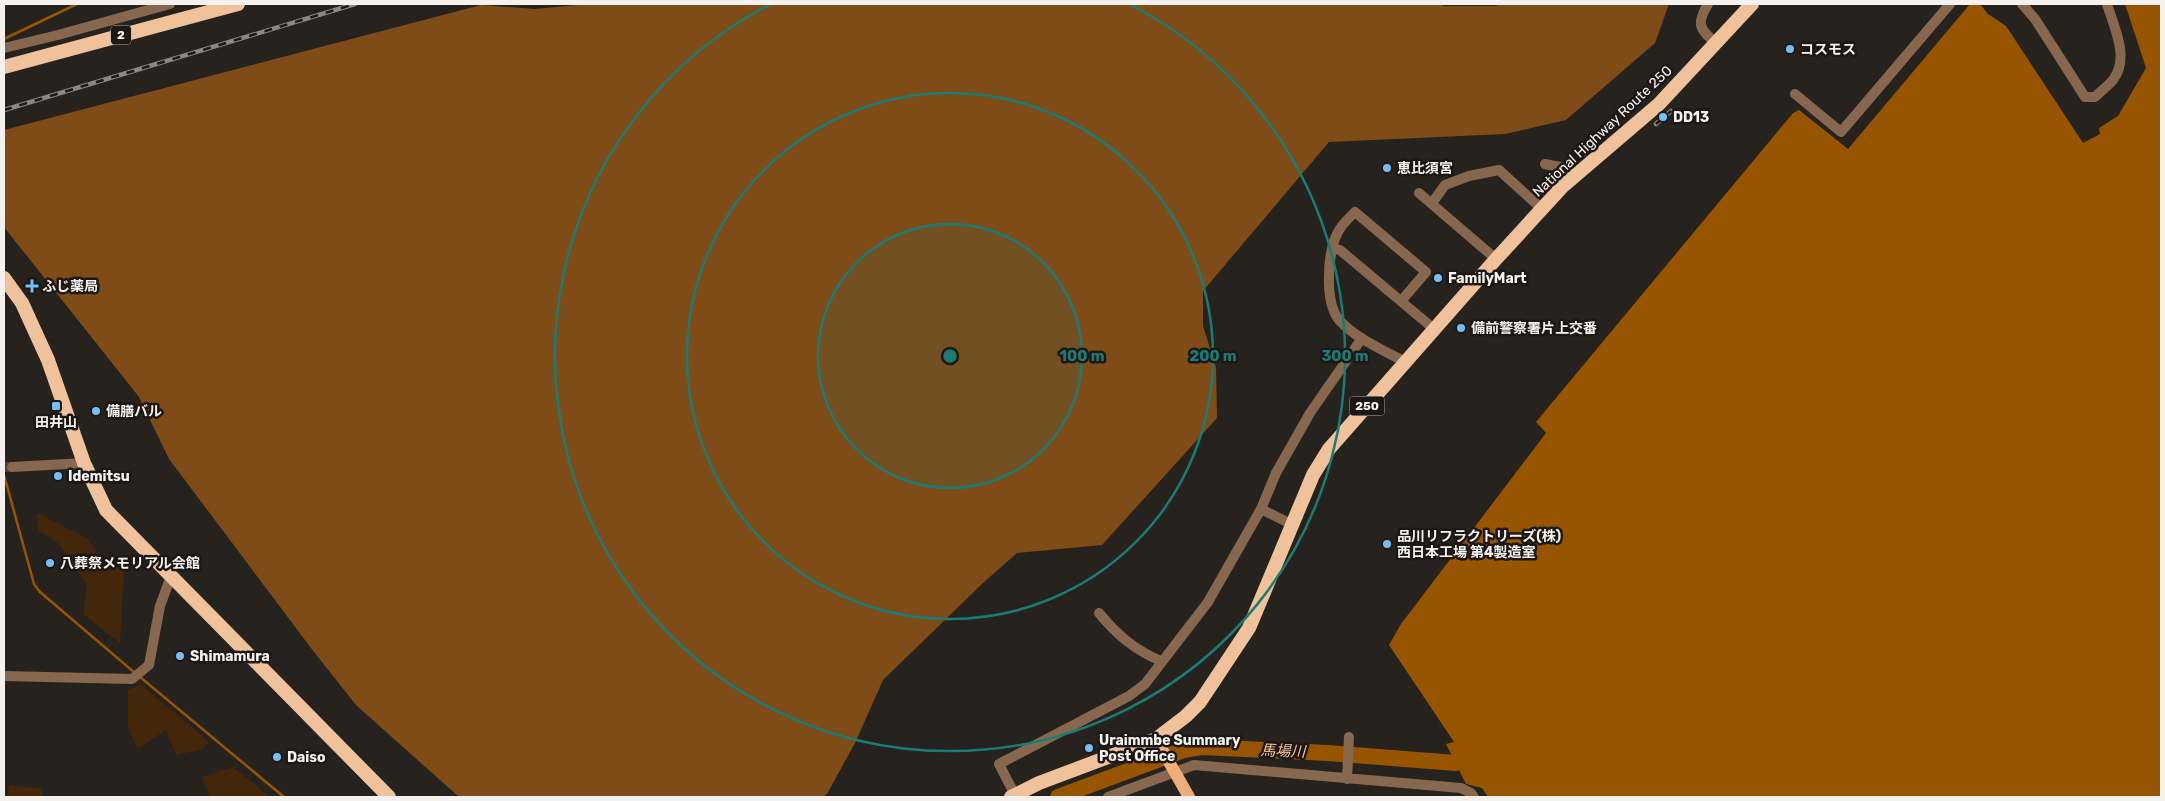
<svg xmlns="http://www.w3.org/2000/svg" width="2165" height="801" viewBox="0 0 2165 801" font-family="Rubik,'Noto Sans JP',sans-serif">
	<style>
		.green { fill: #44270b }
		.forest { fill: #7f4b17 }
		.water { fill: #975401 }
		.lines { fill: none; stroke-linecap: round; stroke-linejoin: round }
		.stream { stroke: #975401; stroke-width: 2.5 }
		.river { stroke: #975401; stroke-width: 16 }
		.minor-tunnel { stroke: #45413d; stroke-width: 10; stroke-dasharray: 10 5; stroke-linecap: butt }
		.minor { stroke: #87684f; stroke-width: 10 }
		.primary { stroke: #edae79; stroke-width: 12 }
		.trunk { stroke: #f0c29b; stroke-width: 14 }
		.rail-casing { stroke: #8b8784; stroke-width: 4.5 }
		.rail { stroke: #1d1815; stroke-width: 2.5; stroke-dasharray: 8; stroke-linecap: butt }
		.ring { fill: none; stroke: #1a7c74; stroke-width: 2.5 }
		.poi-dot { fill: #74c0f6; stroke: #1d1815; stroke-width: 2 }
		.labels { text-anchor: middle; stroke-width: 5; stroke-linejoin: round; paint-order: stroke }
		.shield { fill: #1d1815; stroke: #b4b0ad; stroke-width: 1 }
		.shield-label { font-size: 12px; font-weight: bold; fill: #f4f1ee }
		.poi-label { font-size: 14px; font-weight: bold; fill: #f4f1ee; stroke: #1d1815; text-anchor: start }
		.street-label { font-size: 14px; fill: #f4f1ee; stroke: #1d1815 }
		.water-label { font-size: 15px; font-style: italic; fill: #fec696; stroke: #1d1815 }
		.centre { fill: #1a7c74; stroke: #1d1815; stroke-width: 2.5 }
		.ring-label { font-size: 15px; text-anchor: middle; font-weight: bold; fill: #1a7c74; stroke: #1d1815; stroke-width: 5; stroke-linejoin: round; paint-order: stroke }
	</style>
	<rect width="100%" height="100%" fill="#26221e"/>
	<!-- green -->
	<path class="green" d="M37,513L87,538L106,564L124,570L120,643L83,614L87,584L58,543L38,530Z
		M141,684L209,742L203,749L176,755L166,730L138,749L128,729V690Z
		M233,767L270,797H210L202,777Z
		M9,785L43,789L42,797H7Z"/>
	<!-- forest -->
	<path class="forest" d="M588,4H1439L1444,6H1496L1502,4H1669L1655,43L1566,120L1505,134L1329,142L1203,291V326L1216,367L1217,418L1102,545L1017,553L983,583L883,680L855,743L827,794L823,797H459L356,705L314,652L169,459L139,397L4,227V130L481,5L535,9Z"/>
	<!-- water -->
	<path class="water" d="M1970,4H1980L1988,14L2006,26L2083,143L2100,134L2099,128L2118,116L2146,68L2125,4H2161V797H1488L1482,788L1466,784L1446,744L1454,742L1389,645L1401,624L1546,433L1536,422L1793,113L1799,110L1848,149Z"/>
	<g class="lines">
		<!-- stream -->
		<path class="stream" d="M4,39L77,4
			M4,475L34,584L40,592L135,673
			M140,677L284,797"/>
		<!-- river -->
		<path class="river" d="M1058,797L1184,750L1201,747L1328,753L1456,763"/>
		<!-- minor-tunnel -->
		<path class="minor-tunnel" d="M4,467H12"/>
		<!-- minor -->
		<path class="minor" d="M1708,4C1696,24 1699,29 1716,43
			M2022,4L2035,19L2085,97H2095C2101,91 2108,86 2113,80C2130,58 2114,27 2107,4
			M4,48L58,35L170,4
			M1795,94L1841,132L1950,4
			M1545,164L1565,168L1575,175
			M1419,193L1496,259
			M1432,203L1445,185L1469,176L1499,170L1542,209
			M1332,248L1340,250L1434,329
			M1402,300L1426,272L1355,212C1349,218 1342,224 1338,232C1327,252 1324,304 1340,321C1357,339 1383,350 1405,362
			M12,467L84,463
			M1261,509L1291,524
			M1099,613C1117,635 1135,650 1161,661
			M4,676L132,679L149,665L160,606L171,576
			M1347,779L1349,737
			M1015,795L999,764L1129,696L1145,684L1208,602L1261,509L1276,473L1310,413L1362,338
			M1108,797L1194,765L1461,788L1471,793L1474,797"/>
		<!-- primary -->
		<path class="primary" d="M1156,739L1189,797"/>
		<!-- trunk -->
		<path class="trunk" d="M4,67L238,4
			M4,278L22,303L48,360L84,463L106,510L389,797
			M1011,797L1039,783L1156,739L1186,716L1200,702L1249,628L1313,475L1329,449L1496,259L1562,187L1659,104L1752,4"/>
		<!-- rail casing -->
		<g class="rail-casing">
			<path id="rail" d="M4,110L355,4
				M1656,124L1671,111"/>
		</g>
		<!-- rail -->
		<use href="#rail" class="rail"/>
	</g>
	<!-- distance rings -->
	<circle cx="950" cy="356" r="132" fill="#1a7c74" fill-opacity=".12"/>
	<g class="ring">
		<circle cx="950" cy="356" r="132"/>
		<circle cx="950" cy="356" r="263"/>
		<path d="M1129 4A395 395 0 1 1 771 4"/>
	</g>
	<!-- markers -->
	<g class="poi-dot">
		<circle cx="1790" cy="49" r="5"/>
		<circle cx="1663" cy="117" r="5"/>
		<circle cx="1387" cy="168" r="5"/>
		<circle cx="1438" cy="278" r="5"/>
		<path d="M29.5 278.5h5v5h5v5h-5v5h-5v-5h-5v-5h5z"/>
		<circle cx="1461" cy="328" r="5"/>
		<rect x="51" y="401" width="10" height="10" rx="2.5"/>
		<circle cx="96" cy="411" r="5"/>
		<circle cx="58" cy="476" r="5"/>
		<circle cx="1387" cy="544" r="5"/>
		<circle cx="50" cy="563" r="5"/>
		<circle cx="180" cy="656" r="5"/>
		<circle cx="1089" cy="748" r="5"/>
		<circle cx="277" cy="757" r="5"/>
	</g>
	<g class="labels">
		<!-- shield labels -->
		<g class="shield">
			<rect x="111" y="25.5" width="20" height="19" rx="4"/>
			<rect x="1349.5" y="396.5" width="35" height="19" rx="4"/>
		</g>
		<g class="shield-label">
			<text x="121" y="39">2</text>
			<text x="1367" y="410">250</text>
		</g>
		<!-- poi labels -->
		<g class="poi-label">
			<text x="1800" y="54">コスモス</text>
			<text x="1673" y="122">DD13</text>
			<text x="1397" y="173">恵比須宮</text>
			<text x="1448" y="283">FamilyMart</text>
			<text x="42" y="291">ふじ薬局</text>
			<text x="1471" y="333">備前警察署片上交番</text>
			<text x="106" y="416">備膳バル</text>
			<text x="56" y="427" text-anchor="middle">田井山</text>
			<text x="68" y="481">Idemitsu</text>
			<text x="1397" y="541">品川リフラクトリーズ(株)<tspan x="1397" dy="16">西日本工場 第4製造室</tspan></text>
			<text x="60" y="568">八葬祭メモリアル会館</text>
			<text x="190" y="661">Shimamura</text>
			<text x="1099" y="745">Uraimmbe Summary<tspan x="1099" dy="16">Post Office</tspan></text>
			<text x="287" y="762">Daiso</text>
		</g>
		<!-- street labels -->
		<g class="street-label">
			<text transform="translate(1602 131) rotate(-43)" y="5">National Highway Route 250</text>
		</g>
		<!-- water labels -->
		<g class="water-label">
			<text transform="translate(1283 751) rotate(2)" y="5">馬場川</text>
		</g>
	</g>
	<circle cx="950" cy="356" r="8" class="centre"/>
	<g class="ring-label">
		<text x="1082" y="361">100 m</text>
		<text x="1213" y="361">200 m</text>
		<text x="1345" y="361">300 m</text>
	</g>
	<!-- border -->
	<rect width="2165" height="801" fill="none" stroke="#f4f1ee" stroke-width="10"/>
</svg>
